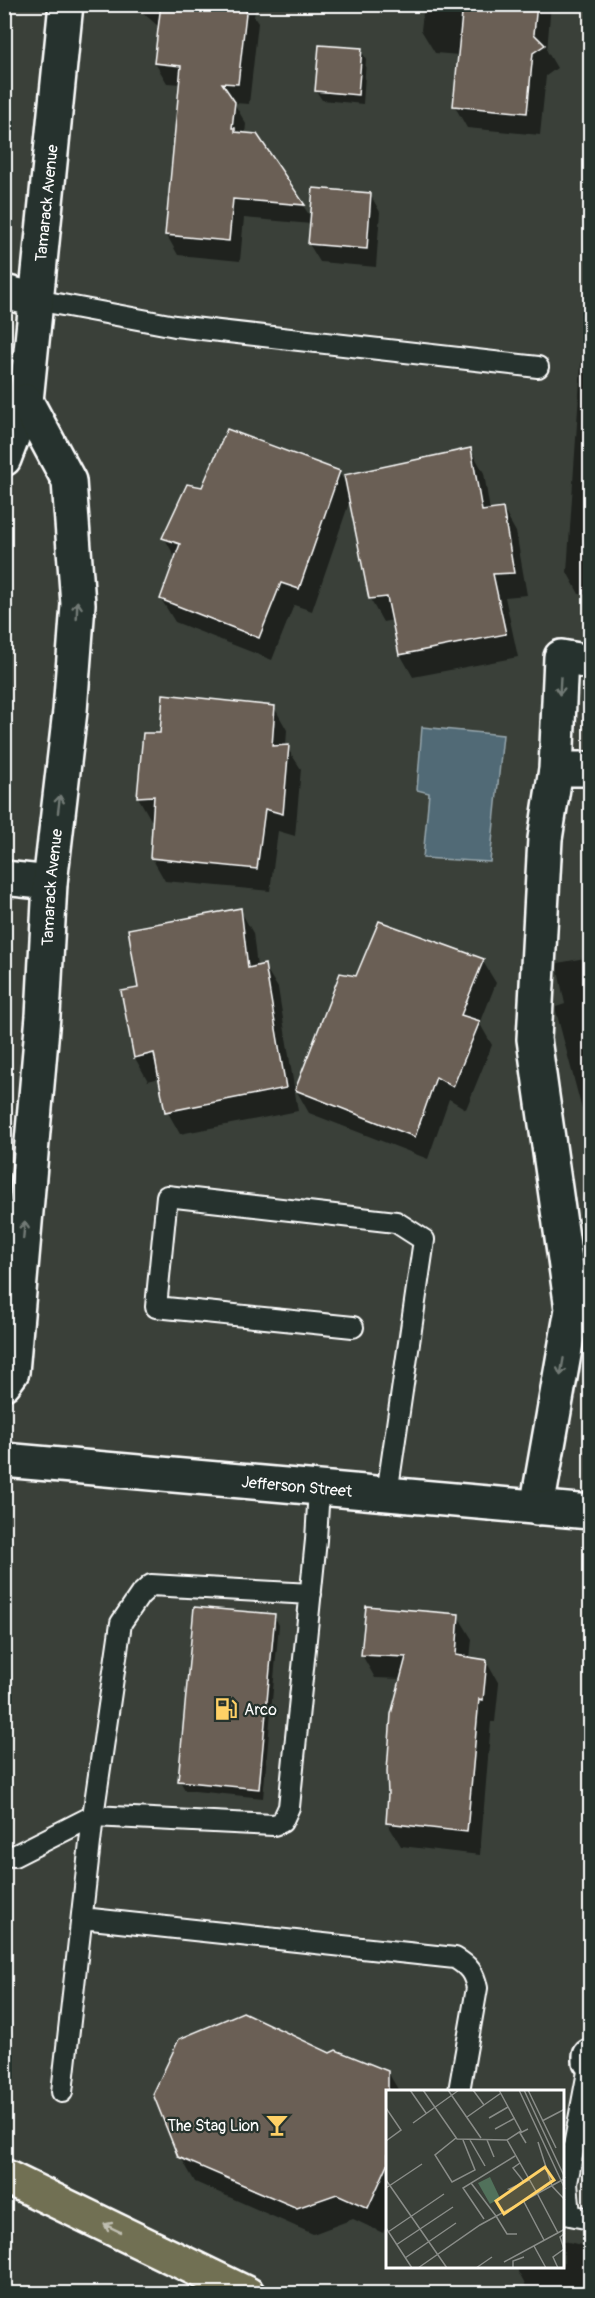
<svg xmlns="http://www.w3.org/2000/svg" width="595" height="2298" viewBox="0 0 595 2298" font-family="Pangolin,sans-serif">
	<style>
		.water { fill: #516b76; stroke: #97a6ad; stroke-width: 1.5 }
		.shadow { fill: #0007 }
		.building { fill: #6a5f54; stroke: #fff; stroke-width: 1.5 }
		.lines { fill: none; stroke-linecap: round; stroke-linejoin: round }
		.service-casing { stroke: #fff; stroke-width: 24 }
		.minor-casing { stroke: #fff; stroke-width: 38 }
		.secondary-casing { stroke: #fff; stroke-width: 38 }
		.motorway-casing { stroke: #fff; stroke-width: 38 }
		.service { stroke: #26332d; stroke-width: 20 }
		.minor { stroke: #26332d; stroke-width: 33 }
		.secondary { stroke: #26332d; stroke-width: 33 }
		.motorway { stroke: #716f52; stroke-width: 33 }
		.oneway { stroke: #727a76 }
		.oneway2 { stroke: #bfbeb1 }
		.labels { text-anchor: middle; stroke-width: 4.5; stroke-linejoin: round; paint-order: stroke }
		.street-label { font-size: 16px; fill: #fff; stroke: #26332d }
		.poi-label { font-size: 16px; fill: #fff; stroke: #26332d; text-anchor: start }
		.inset-road { fill: none; stroke: #898c88; stroke-width: 1.5 }
		.view { fill: #ffd166; fill-opacity: 0.15; stroke: #ffd166; stroke-width: 3 }
		.inset-edge { fill: none; stroke: #fff; stroke-width: 3 }
	</style>
	<rect width="100%" height="100%" fill="#3a4039"/>
	<filter id="ink" filterUnits="userSpaceOnUse"><feTurbulence type="fractalNoise" baseFrequency=".0167" numOctaves="2"/><feDisplacementMap in="SourceGraphic" scale="12" xChannelSelector="R" yChannelSelector="G"/><feConvolveMatrix kernelMatrix="1 2 1 2 8 2 1 2 1" color-interpolation-filters="sRGB"/></filter>
	<g filter="url(#ink)">
		<!-- water -->
		<path class="water" d="M422,727L503,735L490,862L423,858L429,793L417,790Z"/>
		<!-- shadow -->
		<path class="shadow" d="M133,4H256L254,17L258,23L249,104L234,103L246,124L245,135L256,136L312,219L370,194L380,212L376,267L320,262L309,244L311,224L244,218L240,261L178,255L166,234L181,84L167,83L155,63L159,27Z
			M424,4H551L547,51L557,68L546,76L540,135L467,128L454,105L459,55L435,53L421,30Z
			M361,50L366,59L363,104L322,100L316,91Z
			M590,268V595L579,594L567,572L581,364Z
			M471,450L484,473L490,511L503,509L516,532L527,595L505,597L518,657L413,677L400,654L393,620L383,622L370,599L350,500L312,611L294,605L272,660L175,622L161,599L176,559L164,537L203,489L339,472L347,486Z
			M274,707L287,730L286,746L301,769L295,836L278,831L270,891L165,881L152,858L154,820H151L138,797L162,734Z
			M240,910L253,933L257,967L264,965L278,988L298,1111L180,1134L167,1111L160,1078L148,1081L135,1058L122,993L140,989Z
			M590,957V1140L556,1011V1007L565,1004L558,971V963Z
			M482,960L496,983L480,1024L492,1045L466,1109L449,1099L428,1159L309,1113L296,1090Z
			M274,1615L279,1625L263,1798L185,1790L180,1781Z
			M458,1616L472,1639L470,1659L486,1661L499,1684L495,1722H491L480,1855L401,1846L387,1823L402,1679L375,1678L362,1655Z
			M336,2051L389,2074L399,2091H388V2222L383,2233L353,2219L313,2234L195,2182L180,2156Z
			M564,2241L590,2247V2294H544L528,2290L518,2272L519,2266H564Z"/>
		<!-- building -->
		<path class="building" d="M161,4H247L238,84L222,83L235,102L232,128H235V132L257,134L305,205L233,199L229,241L165,235L181,66L154,63Z
			M463,4H537L534,34L545,45L533,53L527,113L453,106Z
			M319,45L362,48L358,95L315,91Z
			M313,188L371,193L367,249L308,244Z
			M227,429L340,471L299,589L281,583L259,638L160,599L180,544L162,538L187,484L202,487Z
			M471,448L482,511L503,508L514,573L493,574L506,634L399,655L387,597L369,599L344,475Z
			M163,694L275,706L272,746L289,745L283,814L265,809L257,869L150,858L154,796L137,797L143,733H160Z
			M241,908L248,968L265,964L286,1088L165,1112L154,1053L134,1058L121,991L138,988L128,929Z
			M379,921L484,959L461,1015L480,1021L453,1087L436,1077L415,1137L295,1090L340,973L356,976Z
			M366,1606L459,1614L456,1655L487,1660L483,1700L479,1699L467,1832L386,1823L388,1794L387,1771L391,1714L406,1657L361,1655Z
			M194,1607L275,1614L259,1789L178,1781Z
			M243,2012L330,2053L336,2050L388,2071V2164L368,2208L337,2194L297,2208L178,2157L153,2094L179,2039Z"/>
		<g class="lines">
			<!-- service casing -->
			<g class="service-casing">
				<path id="service" d="M36,300L175,326L538,367
					M353,1327L156,1307L167,1196L396,1222L424,1240L387,1494
					M4,1855L14,1856L93,1816L274,1825L282,1822L289,1807L316,1540L319,1488
					M82,1918L455,1958C469,1966 474,1973 477,1988L459,2091
					M590,2061L567,2183L570,2215L590,2219
					M62,2092L93,1816L121,1623L140,1595L151,1585L311,1594"/>
			</g>
			<!-- minor casing -->
			<g class="minor-casing">
				<path id="minor" d="M4,292L36,300
					M556,769H590
					M4,878L50,883
					M537,1508L572,1309L534,1039L545,839L556,769L561,657L590,662
					M590,2061V2056"/>
			</g>
			<!-- secondary casing -->
			<g class="secondary-casing">
				<g id="secondary">
					<path id="s1" d="M4,459L26,401L66,4"/>
					<path id="s2" d="M4,1383L12,1372L43,1016L50,883L70,711L78,604L69,481L26,401"/>
					<path id="s3" d="M4,1460L590,1512"/>
				</g>
			</g>
			<!-- motorway casing -->
			<g class="motorway-casing">
				<path id="motorway" d="M4,2176L248,2294"/>
			</g>
			<!-- service -->
			<use href="#service" class="service"/>
			<!-- minor -->
			<use href="#minor" class="minor"/>
			<!-- secondary -->
			<use href="#secondary" class="secondary"/>
			<!-- motorway -->
			<use href="#motorway" class="motorway"/>
		</g>
		<!-- one-way arrows -->
		<defs><path id="oneway-shaft" d="M-6 0H5M1.5-3L5.5 0L1.5 3" fill="none" stroke-width="1.6" stroke-linecap="round" stroke-linejoin="round" transform="scale(1.5)"/></defs>
		<g class="oneway">
			<use href="#oneway-shaft" transform="translate(77 610) rotate(-88)"/>
			<use href="#oneway-shaft" transform="translate(560 686) rotate(93)"/>
			<use href="#oneway-shaft" transform="translate(59 804) rotate(-83)"/>
			<use href="#oneway-shaft" transform="translate(24 1230) rotate(-85)"/>
			<use href="#oneway-shaft" transform="translate(562 1367) rotate(100)"/>
		</g>
		<use class="oneway2" href="#oneway-shaft" transform="translate(112 2228) rotate(-154)"/>
	</g>
	<!-- icons -->
	<defs>
		<g id="fuel-bare" transform="scale(1.8)"><path d="M-5.5-6h7V0h2V4h1.3V-2.5L3-4.5l.8-.8L6-3V5H2.5V1h-1V6h-7ZM-4.2-4.7v3.2H.2V-4.7Z" fill="#ffd166" stroke="#26332d" stroke-width="2.5" paint-order="stroke"/></g>
		<g id="bar-bare" transform="scale(1.8)"><path d="M-6-5H6L.8 .8V4.5H3.5V6h-7V4.5H-.8V.8Z" fill="#ffd166" stroke="#26332d" stroke-width="2.5" paint-order="stroke"/></g>
	</defs>
	<g fill-rule="evenodd">
		<use href="#fuel-bare" x="226" y="1709"/>
		<use href="#bar-bare" x="277" y="2125"/>
	</g>
	<g class="labels">
		<!-- street labels -->
		<g class="street-label">
			<text dy="6" stroke="none"><textPath href="#s1" startOffset="261">Tamarack Avenue</textPath></text>
			<text dy="6" stroke="none"><textPath href="#s2" startOffset="500">Tamarack Avenue</textPath></text>
			<text dy="6" stroke="none"><textPath href="#s3" startOffset="294">Jefferson Street</textPath></text>
		</g>
		<!-- poi labels -->
		<g class="poi-label">
			<text x="244" y="1715">Arco</text>
			<text x="259" y="2131" text-anchor="end">The Stag Lion</text>
		</g>
	</g>
	<!-- overview -->
	<g transform="translate(386 2090)">
		<rect width="178" height="178" fill="#3a4039"/>
		<path d="M104,87L114,108L104,114L92,93Z" fill="#51715b"/>
		<path class="inset-road" d="M24,0L40,23M37,0L71,49L121,50L135,41L113,0M62,0L95,48M87,0L98,15M133,0L179,99M138,0L179,88M142,0L170,58M81,27L115,3M103,28L122,17M156,31L179,19M27,33L73,0M109,39L129,28M70,48L49,65L66,92L89,80L77,50M84,50L99,76M101,50L108,67M121,50L151,103M0,51L15,40L0,18M152,52L166,96L179,110M140,53L134,43L142,39M134,73L127,78L138,92M0,90L61,178M85,93L110,126M0,98L36,74M127,100L123,99L143,90M151,103L172,143M137,110L158,150M110,126L121,144H131M98,129L77,98L129,66M0,138L26,178M2,142L58,104M10,155L67,117M148,156L160,178M19,168L70,133M118,172L179,139M32,178L94,135L178,89M90,178L106,167M127,178V171L138,167M172,178L167,167L178,159L174,147L179,143"/>
		<path class="view" d="M159,77L168,90L118,124L110,111Z"/>
		<rect width="178" height="178" class="inset-edge"/>
	</g>
	<!-- margin -->
	<rect width="595" height="2298" fill="none" stroke="#26332d" stroke-width="24"/>
	<rect x="12" y="12" width="571" height="2274" fill="none" stroke="#fff" stroke-width="2" filter="url(#ink)"/>
</svg>
